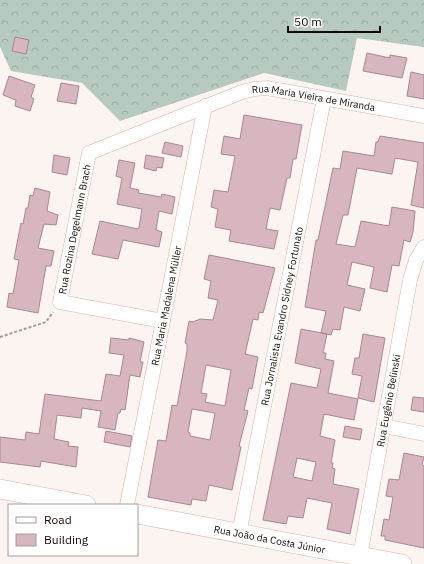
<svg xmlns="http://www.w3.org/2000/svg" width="424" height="564" viewBox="0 0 424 564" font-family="'IBM Plex Sans',sans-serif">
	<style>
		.forest { fill: url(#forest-crowns) }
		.building { fill: #d8b6c0; stroke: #aa8691; fill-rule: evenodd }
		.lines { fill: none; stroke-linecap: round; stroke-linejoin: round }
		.street-casing { stroke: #d9b4a6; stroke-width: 15 }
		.secondary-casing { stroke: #d9b4a6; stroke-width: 20 }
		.path { stroke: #a49b97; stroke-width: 2; stroke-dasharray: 3 2; stroke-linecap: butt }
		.street { stroke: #fff; stroke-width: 14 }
		.secondary { stroke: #fff; stroke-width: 19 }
		.labels { text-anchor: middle; stroke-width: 4; stroke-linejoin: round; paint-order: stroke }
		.street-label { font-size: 10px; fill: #150905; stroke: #fff }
	</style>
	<defs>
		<pattern id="forest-crowns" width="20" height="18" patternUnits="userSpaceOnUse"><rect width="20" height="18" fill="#b6cabf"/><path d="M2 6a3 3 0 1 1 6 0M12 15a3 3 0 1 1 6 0" fill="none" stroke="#9caca3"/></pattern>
	</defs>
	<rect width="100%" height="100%" fill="#fcf4f1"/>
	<!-- forest -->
	<path class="forest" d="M0,0H424V47L357,38L346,91L264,73L120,121L82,83L11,71L0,47Z"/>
	<!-- building -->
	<path class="building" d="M15,37L29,40L26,54L12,51Z
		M367,53L390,58V55L407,58L402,78L363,71Z
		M411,72L424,75V99L407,96Z
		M9,76L35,85L31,97L34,99L30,111L15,106L16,100L3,95Z
		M61,83L79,86L76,104L57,101Z
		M244,115L302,125L296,159H293L290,178H287L280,210L270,208L266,229L278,231L274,249L229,241L231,230L215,227L218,209L211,207L214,190L228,192L235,156L221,154L224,136L240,139Z
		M380,136L424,143V208L411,205L418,162L395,158L392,174L357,168L348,215H343L336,244L355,247L361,221L389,226L392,207L415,211L413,232L410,242L404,240L399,266L392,265L387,292L370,288L374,267L352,262L347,285L365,289L360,311L344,307L340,330L333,329L331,335L321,333L326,311L305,307L316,240H318L333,168L340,169L343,151L374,156L376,142H378Z
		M165,142L183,146L181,157L162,153Z
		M54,155L70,158L67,175L52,172Z
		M146,155L164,158L162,168L157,167L156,171L144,168Z
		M119,160L135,163L130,188L139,190L138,193L161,197L162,194L175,197L172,214L159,211L156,230L162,232L159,247L123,240L118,259L92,254L100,221L138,229L139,227L142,209L117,204L122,178L116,176Z
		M35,188L50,192L47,211L58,215L56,225L44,224L38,248L54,251L51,266H46L38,313L7,307L9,293L13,294L19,260L14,259L21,223L23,224L26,208H28L30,195L33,196Z
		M209,255L275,268L263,313L259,312L258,320L253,319L245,354L258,357L252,389L249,388L244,410L248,411L239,446L241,447L232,490L209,485L206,501L192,499L191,505L148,497L158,440L166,441L172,405L177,406L187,351V344L185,343L189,321L193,322L200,319L213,320L218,300L208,298L211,281L204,279ZM206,365L231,370L225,406L205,402L207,394L201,393ZM192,409L215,413L210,440L190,436V433L188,432Z
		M301,329L327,334L323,353H326L325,359L334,361L328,393L358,399L354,420L324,414L320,436L335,440L331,463H333L332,468L335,469L333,484L359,489L350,534L327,529L332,503L307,498L303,518L288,516L286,524L263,520L291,383L317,388L321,369L295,363ZM297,458L316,462L312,481L293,477Z
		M363,334L385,338L374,402L358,398L362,376L352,374L355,358H359Z
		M111,338L129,340V338L144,342L140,362H143L140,377L130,375L125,410L121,409L120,413H118L115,430L98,427L101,411L82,408L81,418L57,415L54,439L69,442L68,446L78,447L76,467L41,461L40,467L0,462V437L25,440L26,432L39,434L45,394L101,401L106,374L120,376L124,355L109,353Z
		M413,397L424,398V412L411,410Z
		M345,426L362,429L360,440L343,437Z
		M106,431L132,436L130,447L104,442Z
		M404,453L424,457L422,465L424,466V548L385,540V536H381L384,519L389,520L393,497L386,496L389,479L399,480Z"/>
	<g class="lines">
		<!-- street casing -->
		<g class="street-casing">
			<g id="street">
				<path id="s1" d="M163,321L60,302L89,153L242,92L254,89L267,88L424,116"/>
				<path d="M384,426L424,434"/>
				<path id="s2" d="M127,505L205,106"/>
				<path id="s3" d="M239,534L324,99"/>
				<path id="s4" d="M360,556L410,280L416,260L424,247"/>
			</g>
		</g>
		<!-- secondary casing -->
		<g class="secondary-casing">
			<g id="secondary">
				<path d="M0,489L86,505"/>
				<path id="s5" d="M137,514L402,564"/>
			</g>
		</g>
		<!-- path -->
		<path class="path" d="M0,337L46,322L53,312"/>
		<!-- street -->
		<use href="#street" class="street"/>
		<!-- secondary -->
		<use href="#secondary" class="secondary"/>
	</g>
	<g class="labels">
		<!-- street labels -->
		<g class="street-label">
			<text dy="4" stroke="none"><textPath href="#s1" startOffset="494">Rua Maria Vieira de Miranda</textPath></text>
			<text dy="4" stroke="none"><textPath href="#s1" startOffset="179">Rua Rozina Degelmann Brach</textPath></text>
			<text dy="4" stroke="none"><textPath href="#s2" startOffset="203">Rua Maria Madalena Müller</textPath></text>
			<text dy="4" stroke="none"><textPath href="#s3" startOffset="222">Rua Jornalista Evandro Sidney Fortunato</textPath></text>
			<text dy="4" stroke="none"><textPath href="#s4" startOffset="158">Rua Eugênio Belinski</textPath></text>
			<text dy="4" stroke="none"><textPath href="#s5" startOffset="135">Rua João da Costa Júnior</textPath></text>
		</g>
	</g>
	<!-- legend -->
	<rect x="8" y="504" width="130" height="52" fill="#ffffff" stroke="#a19d9b"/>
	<rect x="16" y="517" width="20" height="6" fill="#ffffff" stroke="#a19d9b"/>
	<text x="44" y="524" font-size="12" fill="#150905">Road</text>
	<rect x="16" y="534" width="20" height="12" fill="#d8b6c0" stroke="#a19d9b"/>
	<text x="44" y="544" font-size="12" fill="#150905">Building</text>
	<!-- scale -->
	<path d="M288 26v6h92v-6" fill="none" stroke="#150905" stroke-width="2"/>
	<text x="294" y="26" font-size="12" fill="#150905" stroke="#ffffff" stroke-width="3" paint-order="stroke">50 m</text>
</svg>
